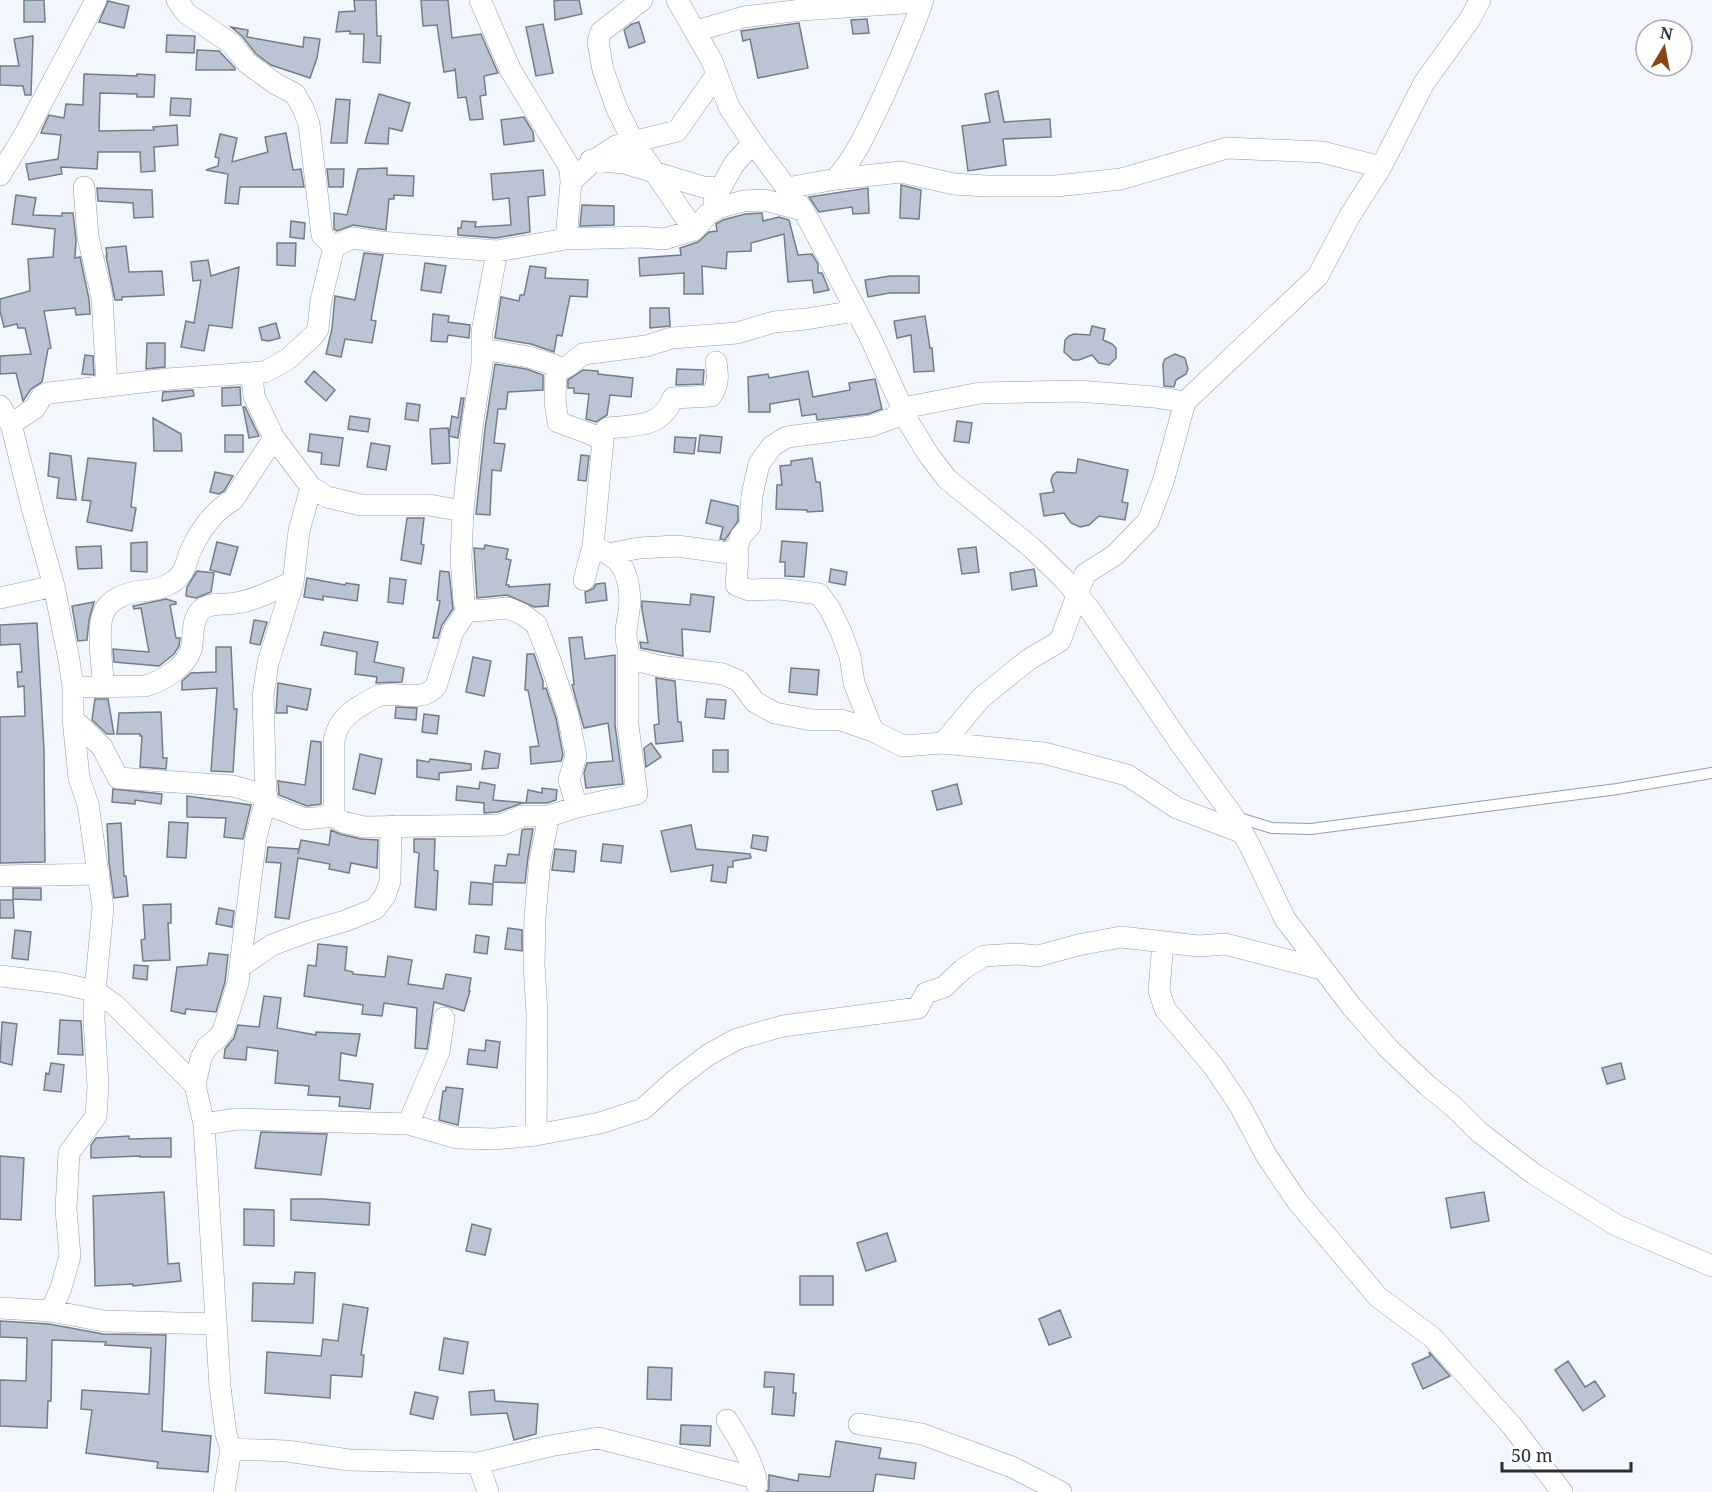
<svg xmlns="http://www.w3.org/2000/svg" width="1712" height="1492" viewBox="0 0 1712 1492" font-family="'Noto Serif',serif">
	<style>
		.building { fill: #bac4d3; stroke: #747e8b; stroke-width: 1.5 }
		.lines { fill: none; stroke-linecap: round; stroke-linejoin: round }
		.service-casing { stroke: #939eac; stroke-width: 12 }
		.minor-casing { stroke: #939eac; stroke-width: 22 }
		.service { stroke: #fff; stroke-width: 10 }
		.minor { stroke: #fff; stroke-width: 21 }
	</style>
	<rect width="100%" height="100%" fill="#f2f6fd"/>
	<!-- building -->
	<path class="building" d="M24,0H44L45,22H24Z
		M354,0H376L377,36H381L380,63L363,62L364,34H350V31L336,32L339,12L355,11Z
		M421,0H448L452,38L481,34L498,73L484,76L486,95L480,96L483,119L470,120L466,97L458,98L455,68V70L444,72L437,25L423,26Z
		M560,0H579L582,14L555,20L554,1Z
		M108,1L129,6L124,28L99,22Z
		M867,19L869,33L853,34L851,20Z
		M639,22L645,42L629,48L624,30L632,24Z
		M799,23L808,68L758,78L750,39L743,41L741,31Z
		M543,24L553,73L536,76L526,27Z
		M231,27L248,30L247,37L303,47L304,37L320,39L317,58L310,78L271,65L256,54L242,36Z
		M167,35L195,36L194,53L166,52Z
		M33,36L31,95H25L23,86L0,85V66H19L14,39Z
		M197,50L219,51L235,68V70H196Z
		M84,74L137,76V74L155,75L154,97H137V94L100,93L99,131L154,130L153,127L177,125L178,145L154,147L155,171L141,172L140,152H98L97,169L61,167L62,174L29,180L26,164L58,159L61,135L41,133L42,130L49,115L64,118L66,104L83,105Z
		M998,91L1004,122L1050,119L1051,137L1003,139L1006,165L968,171L962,126L990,122L985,94Z
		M379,94L410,103L402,131L389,128L388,144L365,143Z
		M171,98L191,99L190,116L170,115Z
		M336,99L350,100L347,143H331Z
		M524,117L533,132L534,141L504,145L501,120Z
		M286,133L293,170L301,169L304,187H240L238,204L225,203L228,174L206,170L218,166L219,158L215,157L220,134L237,138L232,162L268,152L265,137Z
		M387,168V175L414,176L413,196L394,195V199H389L386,230L353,225L337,231L334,229V213L347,215L358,169Z
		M327,169H344L343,187H329Z
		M543,170L545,195L528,197L530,232L496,238L458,235V228H461L462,221L476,222L475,227L511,225L509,198L493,200L491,174Z
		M901,185L921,190L919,219L900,218Z
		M97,188L152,190L153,217L134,218L133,203L98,201Z
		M868,188L869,213L853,214L852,207L819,212L809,197Z
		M16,195L36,198L33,215L62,216V213H73L76,240L75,258L80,257L89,299L90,314L76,315L75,308L44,311L51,348L48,349L42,382L31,389L23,401L16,373L0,374V356L31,354L25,328H18L17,324L4,327L0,311V299L30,291L28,259L53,257L55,229L12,224Z
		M582,205L614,206V225L580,226Z
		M762,213L763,221L779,217L789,220L798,255L812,254L818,264V273H822L829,290L814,293L812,280L788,282L784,234L751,243V251L727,252L726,269L702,266L703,294H684V273L640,276L639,258L681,255L680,248L698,242L709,232L717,231L716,224L723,220L745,214Z
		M291,221L305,223L304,239L290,237Z
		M277,243H296L295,266L277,265Z
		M126,246L129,272L162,271L164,295L122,297V300H115L106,256H107L106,248Z
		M364,253L383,255L371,320L376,321L372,343L345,339L341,357L326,354L332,329L335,296L355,300Z
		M208,260L211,276L239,267L232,328L209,325L204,351L181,347L186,321L194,323L201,280L193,281L191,262Z
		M425,263L446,266L441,293L421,290Z
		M530,266L546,268L545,278L588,280L587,297L570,296L562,336L557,335L554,352L531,344L495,338L501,297L519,301L520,295H524Z
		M890,276H919V293H890L868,297L865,280Z
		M650,308H669L670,326L650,328Z
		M433,314L449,316L448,322L470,325L469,338L448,335L447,342L431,341Z
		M925,316L930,348H932L934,371L914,372L911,335L897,338L894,321Z
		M276,323L280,338L269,341L262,340L259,328Z
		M1092,326L1105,329L1103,340L1112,344L1116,348V358L1109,365L1099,363L1092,355L1079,360H1073L1064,352L1065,340L1069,336L1074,334L1090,335Z
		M147,343H165V367L146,369Z
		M1175,354L1185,358L1188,369L1186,374L1176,380L1174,387L1164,386L1163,364L1165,359Z
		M85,355L93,356L94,375L82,374Z
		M495,364L526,369L543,375V390L508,392L506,409H498L494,443L505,444L501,471L492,470L490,515L476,514L485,429Z
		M677,369L704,370L703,384L676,385Z
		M583,370L598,371V374L633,378L631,397L610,395L607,415L596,422L586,419L589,394L574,393V388H568V380Z
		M314,371L335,390L326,401L305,382Z
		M808,371L813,397L850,390L849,383L875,379L882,409L868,414L817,420L816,414L802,416L799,399L770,404V412H749L748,377L768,374L769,378Z
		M240,387L241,405L222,406V388Z
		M193,390L194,396L162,401L163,392Z
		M461,398H464L458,438L449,436L450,463L432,464L430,429L448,428L449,435L452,416L458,418Z
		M407,403L420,405L418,421L405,419Z
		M243,407H245L259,436L249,438Z
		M350,416L370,419L368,432L348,429Z
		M153,418L181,434L182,451H154Z
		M957,421L972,423L969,443L954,441Z
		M310,434L343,438L339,466L321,464L322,453L308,451Z
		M225,435H243V452H225Z
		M700,435L722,437L720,453L698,451Z
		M675,437L696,438L694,454L674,452Z
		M371,443L390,446L386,470L367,467Z
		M50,453L71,456L76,500L57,498L59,478L48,476Z
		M581,455L589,456L586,481L578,480Z
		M88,458L136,463L131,507L136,508L132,531L87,522L91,501L82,500Z
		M812,458L816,482H820L823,511L807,512V510L776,509L777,485H782L780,466L791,465V461Z
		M1078,459L1128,470L1122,502L1128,503L1125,520L1099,516L1089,525L1080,527L1071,523L1064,513L1044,516L1040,494L1054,492L1051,480L1053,475L1057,472L1076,473Z
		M215,472L233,476L224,491L219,494L210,492Z
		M711,500L738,506V521L725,540L720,539L723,527L706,523Z
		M407,518H424L421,544L424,545L421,564L401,560Z
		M782,541L807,543L804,577L785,576V562H780Z
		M147,542V572L131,571V543Z
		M217,542L238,547L230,575L210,570Z
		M485,545L508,549L506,559L511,560L506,585H509V587L550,584L548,606L534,607L507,595L477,598L474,548L484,549Z
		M101,546L102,568L78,569L76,547Z
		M976,547L979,572L962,574L958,549Z
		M831,569L847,572L845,585L829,582Z
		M1034,569L1037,586L1012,590L1010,573Z
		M197,571L214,573L211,592L196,598L186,596L187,587Z
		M440,571L449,572L453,609L442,625L438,638H433L440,601L437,600Z
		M307,578L345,585L346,583L359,585L357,601L323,596V600L304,597Z
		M390,578L406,580L403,604L388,602Z
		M605,583L607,600L586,603L585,592L593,589L596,584Z
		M691,594L714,597L710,632L682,629L683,656L641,648L640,642L648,643L642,610V601L690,605Z
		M166,599L176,602V604L170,605L176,638H180L179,646L174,654L159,666L114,662L113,649L149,652L141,608L134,609L133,606Z
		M94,602L89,620L87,640L78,641L72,606Z
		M254,620L267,622L260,645L250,643Z
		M37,623L44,750L45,862L0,863V717L25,716L24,686L18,687L17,672H22L20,644L0,645V625Z
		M324,632L378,642L374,662L404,668L402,682L376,683L377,677L355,674L357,652L321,645Z
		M582,637L585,659L615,655V725L623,784L586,788L584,773L587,763L613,761L608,723L584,728L572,685L574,684L569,638Z
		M216,647H231L234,709H237L233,772L211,771L217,688L182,690V681L191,673L216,672Z
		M527,654H534L543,681V689L546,688L556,718L563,755L561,761L531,764L530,747L539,746L528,690H525Z
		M473,657L491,661L484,696L466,692Z
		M791,668L819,670L817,695L789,692Z
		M656,678L675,681L678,722H681L683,741L656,744L654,725L659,724Z
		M278,683L311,689L307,710L287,706V713H276Z
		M95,699H108L114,734H107L92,720Z
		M707,699L726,700L724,719L705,717Z
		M396,707L417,708L416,720L395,718Z
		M161,712L163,758H167L166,769L140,767L142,736H140V734H117L119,713Z
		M424,714L439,716L437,734L422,732Z
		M311,741L321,742V804L307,806L279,795L278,781L305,785Z
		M651,743L661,757L646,767L644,748Z
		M713,750H728V772H713Z
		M485,751L500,754L498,768L482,769Z
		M360,754L382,759L375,794L353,789Z
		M430,759L471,764V770L439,773V780L417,777V760L429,762Z
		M480,782L495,785L493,800L526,803L528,790L542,793V788L557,790L556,800L547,803H522L498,812L484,813V803L456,800L457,786L479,789Z
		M957,784L962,804L937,810L932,791Z
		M113,789L162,794L161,804L135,800V804L112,802Z
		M187,796L251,805L243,839L224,837L226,818L187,817Z
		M169,822L188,823L186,858L167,857Z
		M121,823L124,876H126L128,896L114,898L109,862L107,824Z
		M691,825L696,849L750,854L751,858L733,861V867H728L726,883L711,881L713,865L671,872L661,831Z
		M525,829H533L528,857L525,883L493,882L495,865L506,866L508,854L519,855L522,830Z
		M331,830L340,834L361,839L378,840L377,868L351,863L349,873L329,869L330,864L298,858L289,919L275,917L281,863L266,862L268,847L299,849L298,854L301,840L329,845Z
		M753,835L768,837L766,851L751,848Z
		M414,839H435L434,870L438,871L436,910L415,907L419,853L414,852Z
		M603,844L623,846L621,863L601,861Z
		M555,849L576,851L574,872L552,870Z
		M471,882L493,884L492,905L469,904Z
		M13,888H41V900L13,899Z
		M0,900H13L14,918H0Z
		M171,904V923H168L170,960L143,961L141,940L145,939L143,905Z
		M219,908L234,911L232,927L216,924Z
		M508,928L522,930V951L505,949Z
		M15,930L31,932L28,960L12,958Z
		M476,935L489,937L487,954L474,952Z
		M318,944L347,947L345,970L353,972V974L385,977L388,956L412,960L408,984L443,989L446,974L471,978L469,991H470L464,1011L434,1002L427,1049L415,1048L417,1008L384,1003L382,1016L362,1014L363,1005L304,996L308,965L316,966Z
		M209,953L228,955L225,982L216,1012L186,1009L185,1014L171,1011L177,967L207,965Z
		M134,965L148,966L147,980L133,978Z
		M264,996L281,998L277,1028L316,1035V1032L360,1034L356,1056L341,1053L339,1080L373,1084L370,1109L339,1106L340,1097L308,1095L309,1086L275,1083L278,1051L247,1047L246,1060L224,1058L225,1049L234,1038L238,1025L259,1027Z
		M60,1020L81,1021L83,1055L58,1054Z
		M2,1022L17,1024L12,1065L0,1062Z
		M486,1040L500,1042L497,1068L467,1064L469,1049L485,1051Z
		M51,1063L64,1065L61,1092L44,1090L46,1073L49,1074Z
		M1621,1063L1625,1079L1607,1084L1602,1068Z
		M446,1087L463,1089L458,1125L439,1120L443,1091H446Z
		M261,1132L327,1134L321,1175L255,1168Z
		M129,1136V1139L171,1138V1157H140V1156L91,1158V1145L96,1138Z
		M0,1156L24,1158L21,1220L0,1219Z
		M164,1192L168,1264L179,1263L181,1281L133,1286V1284L95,1286L93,1196Z
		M1484,1192L1489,1221L1451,1228L1446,1198Z
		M291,1199H324L370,1203L369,1225L291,1220Z
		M244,1209L274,1210V1246L244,1245Z
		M472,1224L491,1229L485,1255L466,1251Z
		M887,1233L896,1261L866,1271L857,1243Z
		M295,1272L315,1273L313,1323L252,1321L253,1283L294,1284Z
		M800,1276H833V1305H800Z
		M343,1304L368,1308L361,1355H364L362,1377L331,1375L330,1398L265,1393L267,1352L321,1356L323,1339L338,1341Z
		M1060,1310L1071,1337L1049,1345L1039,1319Z
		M0,1321L49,1324L103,1334L166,1335L162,1431L211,1436L208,1472L157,1468L158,1462L86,1453L92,1410L81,1409L82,1390L149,1394L151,1348L105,1345L106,1342L52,1340L51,1401H48L47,1428L0,1426V1380L26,1381L27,1338L0,1337Z
		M444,1338L468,1342L463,1374L439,1370Z
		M1429,1352L1450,1376L1423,1389L1412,1364L1430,1356Z
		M1568,1361L1585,1387L1595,1381L1605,1396L1583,1411L1555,1370Z
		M648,1367L672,1368L671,1400L647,1399Z
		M765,1372L794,1374L793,1393H796L794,1416L772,1414L774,1387H764Z
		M494,1390L495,1401L538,1404L536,1434L514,1440L507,1413L471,1415L469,1392Z
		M415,1392L438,1397L433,1419L410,1414Z
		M681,1425L711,1426L710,1446L680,1444Z
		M836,1441L881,1448L879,1458L916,1463L914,1479L876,1474L873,1492H767L769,1489V1475L798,1481L799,1474L830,1477Z"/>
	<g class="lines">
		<!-- service casing -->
		<g class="service-casing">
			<path id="service" d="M1236,817L1272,828L1311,829L1617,789L1712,773"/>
		</g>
		<!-- minor casing -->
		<g class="minor-casing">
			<path id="minor" d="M177,0L186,13L232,44L247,63L276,84L295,94L303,108L309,124L322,235L334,247
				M480,0L511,71L570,168L571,182L566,239
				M642,0L601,32L598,42L603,70L617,109L633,141L694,230
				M677,0L712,61L729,107L753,143L803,210L813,228L869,335L909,423L928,454L947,479L1031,547L1064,579L1090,610L1180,743L1233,816L1250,846L1285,919L1352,1007L1388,1048L1428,1086L1454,1107L1479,1132L1534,1174L1616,1225L1712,1266
				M696,31L744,17L801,10L903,3L915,0
				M591,160L624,163L703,187L720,188
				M0,175L25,134L96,0
				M836,179C857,155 870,124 884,95C898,63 912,33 923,0
				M571,182L593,161L616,146L677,131L717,74
				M84,187L88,237L102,297L107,385
				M787,188L836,179L901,172L954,184L987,186H1056L1121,179L1227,148L1322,152L1381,167
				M714,200L734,164L753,143
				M483,349L529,357L554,365L556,371L555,401L558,422L588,433L603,440L593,546L584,580
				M556,371L568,366L583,354L646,346L672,338L737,333L774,322L806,319L855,311
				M252,375L254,396L274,438L311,487L327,497L361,505H429L463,511L461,557L464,602L467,608C463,620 458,623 453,632L436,686C423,704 395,690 378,696C371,699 364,704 357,708C344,717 337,725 334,741V816
				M0,406L11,424L34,515L54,586L69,660L73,687V719L79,778L88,804L103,908L95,991L115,1005L195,1085L204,1124L220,1387L226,1434L231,1449L224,1492
				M11,424L35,408L42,396L49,393L168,379L265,372L288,359L314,335L318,329L321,300L334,247L352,238L380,242L497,251L566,239L640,237L664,239L694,230L708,214L718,208L743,201L764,200L803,210
				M603,440L604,432L608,428C637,425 661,428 673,398L711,396C719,385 718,375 716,362
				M311,487L299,531L293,583L268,663L263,696L266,804L305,819L334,816L343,822L364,827L501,825L522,816H549L577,807L637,794L628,725V648C624,634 627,624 629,611C631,598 629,576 621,565C615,556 602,551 593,546
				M463,511L472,427L482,364V332L497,251
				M737,547L738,558L736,585L749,590L780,589L819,594L830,609L841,632L850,656L854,683L873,731
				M608,554L639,548L677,546L728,553L737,547L741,536L750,526L752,495L759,464L772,446L787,437L871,426L893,418L903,408L980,393L1078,391L1154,397L1185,402
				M0,598L54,586
				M467,608L474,611L508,608L522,614L536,624L550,660L568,715L576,756L569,780L577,807
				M628,658L659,666L723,674L739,681L755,702L775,713L811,720H841L873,731L903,746L943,743L1044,753L1127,775L1177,808L1243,833
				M73,687L145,686C162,681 185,668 191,650C194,637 191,620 201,610C209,602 225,605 236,603C256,600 274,590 293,582
				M104,687C102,668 97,631 103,614C108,599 127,593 140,591C156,590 171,587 181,574C186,568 187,559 190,552C199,532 213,511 233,500L274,438
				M73,719L102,747L118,778L233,786L267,796L256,837L238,983L223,1031L218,1038L207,1047L201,1058L195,1085
				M943,743L981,698L1028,660L1060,641L1085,574L1115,555L1148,521L1163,482L1185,402L1318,276L1349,217L1381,167L1424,83L1470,19L1480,0
				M0,876L99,874
				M1163,942L1159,991L1165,1009L1214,1067L1240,1106L1266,1155L1297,1201L1378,1297L1432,1337L1512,1426L1562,1492
				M240,967L272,945L310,931L345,921L375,909L385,896L390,881L391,826
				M0,976L59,983L95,991L94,1019L98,1086L96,1116L69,1153L66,1209L70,1256L61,1288L51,1311L0,1308
				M204,1124L237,1119L408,1124L439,1052L444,1018
				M408,1124L457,1138L495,1139L536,1135L600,1123L643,1109L675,1080L708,1055L737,1039L783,1026L918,1008L926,993L944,987L963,969L984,956L1016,954L1038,956L1078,945L1121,937L1199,946L1225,944L1322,969
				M536,1135L537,1014L534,964L535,917L540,860L549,816
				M51,1311L104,1321L216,1324
				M727,1420C739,1439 754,1463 757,1485
				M859,1424L922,1434L1012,1467L1061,1492
				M231,1449L287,1451L349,1460L478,1463L488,1492
				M478,1463L550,1446L598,1438L756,1478"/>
		</g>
		<!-- service -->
		<use href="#service" class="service"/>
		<!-- minor -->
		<use href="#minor" class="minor"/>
	</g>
	<!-- north arrow -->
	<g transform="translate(1664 48) rotate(10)"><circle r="28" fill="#ffffff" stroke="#aaacae" stroke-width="1.5"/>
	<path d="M0-4.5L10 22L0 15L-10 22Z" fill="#884712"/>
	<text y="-9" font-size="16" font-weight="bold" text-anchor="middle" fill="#2a2f34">N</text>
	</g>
	<!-- scale -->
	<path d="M1502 1462v9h129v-9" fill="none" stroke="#2a2f34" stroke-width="3"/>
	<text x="1511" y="1462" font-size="18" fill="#2a2f34" stroke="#ffffff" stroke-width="4.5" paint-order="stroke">50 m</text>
</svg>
